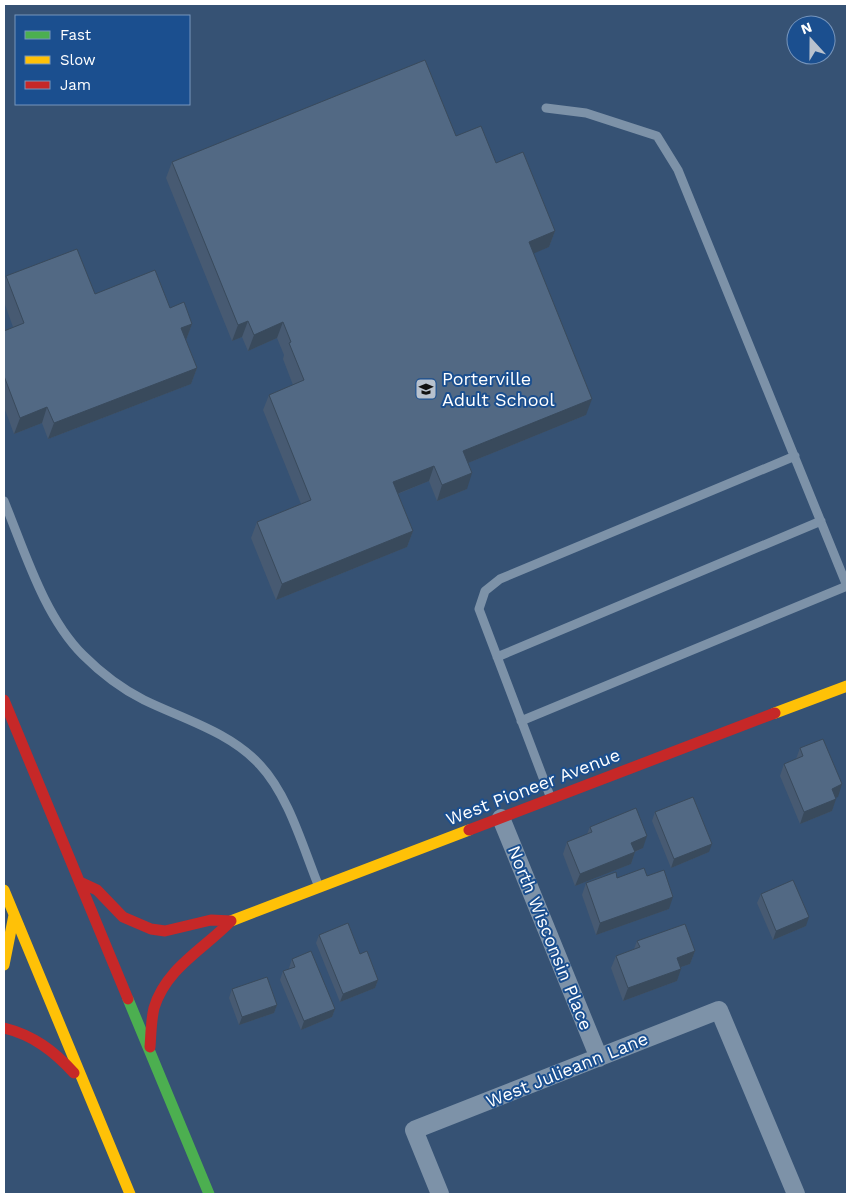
<svg xmlns="http://www.w3.org/2000/svg" width="851" height="1198" viewBox="0 0 851 1198" font-family="'Work Sans',sans-serif">
	<style>
		.lines { fill: none; stroke-linecap: round; stroke-linejoin: round }
		.lane { stroke: #7d92a8; stroke-width: 9 }
		.street { stroke: #7d92a8; stroke-width: 18 }
		.fast { stroke: #4caf50; stroke-width: 11 }
		.slow { stroke: #ffc107; stroke-width: 11 }
		.jam { stroke: #c62828; stroke-width: 11 }
		.wall { fill: #475a72 }
		.shaded-wall { fill: #394a5c }
		.building { fill: #526984; stroke: #394a5c }
		.labels { text-anchor: middle; stroke-width: 4; stroke-linejoin: round; paint-order: stroke }
		.poi-label { font-size: 18px; fill: #fff; stroke: #1b4f8f; text-anchor: start }
		.street-label { font-size: 18px; fill: #fff; stroke: #1b4f8f }
	</style>
	<rect width="100%" height="100%" fill="#365274"/>
	<g class="lines">
		<!-- lane -->
		<path class="lane" d="M546,108L586,113L657,136L678,170L847,586
			M4,501C25,552 44,616 83,655C101,673 122,689 144,700C183,719 230,732 260,765C289,796 303,848 319,887
			M497,657L821,521
			M521,721L847,586
			M550,796L479,609L485,591L500,579L795,456"/>
		<!-- street -->
		<path class="street" d="M501,818L599,1058
			M440,1194L414,1130L719,1010L796,1194"/>
		<!-- fast -->
		<path class="fast" d="M128,999L209,1194"/>
		<!-- slow -->
		<path class="slow" d="M775,713L847,686
			M4,890L130,1194
			M231,921L469,830
			M4,965L14,915"/>
		<!-- jam -->
		<path class="jam" d="M4,700L128,999
			M469,830L775,713
			M82,883L97,890L123,917L151,929L165,931L211,920L231,921
			M4,1028C33,1035 54,1051 74,1073
			M150,1047C151,1034 151,1021 154,1008C166,968 204,949 231,921"/>
	</g>
	<!-- wall -->
	<path class="wall" d="M456,136L496,163L555,231L549,247L533,253L586,415L468,463L467,489L437,501L429,481L398,494L413,531L407,547L276,600L251,538L257,522L301,504L263,410L269,395L293,385L283,359L284,355L277,338L248,351L242,337L232,341L166,178L172,162Z
		M6,276L170,308L192,324L186,340L197,368L191,384L48,439L42,423L14,434L4,407V331L13,327L4,302V282Z
		M800,748L838,797H836L832,811L800,824L780,776L784,764L796,759Z
		M655,812L709,852L671,868L652,821Z
		M590,827L643,848L635,852L631,864L575,886L563,854L567,842L587,834Z
		M647,876L669,909L596,935L582,895L586,883L617,878Z
		M761,894L806,926L773,940L757,903Z
		M319,935L360,954L378,980L375,988L340,1002L316,943Z
		M637,941L695,951L690,964L681,967L677,981L623,1001L611,968L616,956L634,949Z
		M292,959L335,1009L332,1017L301,1030L280,980L283,971L289,969V968Z
		M232,989L277,1005L274,1013L239,1025L229,998Z"/>
	<!-- shaded-wall -->
	<path class="shaded-wall" d="M555,231L549,247L523,258L529,242Z
		M248,321L242,337L232,341L238,325Z
		M283,322L277,338L248,351L254,335Z
		M192,324L186,340L175,344L181,328Z
		M197,368L191,384L48,439L54,423Z
		M592,399L586,415L458,467L463,451Z
		M47,407L42,423L14,434L20,418Z
		M434,466L429,481L387,498L393,482Z
		M472,473L467,489L437,501L442,485Z
		M413,531L407,547L276,600L282,584Z
		M842,784L838,797L828,801L832,789Z
		M836,799L832,811L800,824L804,812Z
		M647,836L643,848L627,855L631,843Z
		M712,844L709,852L671,868L674,859Z
		M635,852L631,864L575,886L580,874Z
		M673,897L669,909L596,935L600,923Z
		M809,917L806,926L773,940L776,931Z
		M695,951L690,964L672,970L677,958Z
		M681,969L677,981L623,1001L628,988Z
		M378,980L375,988L340,1002L343,994Z
		M277,1005L274,1013L239,1025L242,1017Z
		M335,1009L332,1017L301,1030L304,1021Z"/>
	<!-- building -->
	<path class="building" d="M425,60L456,136L481,126L496,163L523,152L555,231L529,242L592,399L463,451L472,473L442,485L434,466L393,482L413,531L282,584L257,522L311,500L269,395L304,380L289,343L291,342L283,322L254,335L248,321L238,325L172,162Z
		M77,249L95,294L155,270L170,308L184,302L192,324L181,328L197,368L54,423L47,407L20,418L4,376V331L24,323L6,276Z
		M823,739L842,784L832,789L836,799L804,812L784,764L803,756L800,748Z
		M693,797L712,844L674,859L655,812Z
		M636,808L647,836L631,843L635,852L580,874L567,842L592,832L590,827Z
		M644,868L647,876L664,870L673,897L600,923L586,883L616,872L617,878Z
		M793,880L809,917L776,931L761,894Z
		M348,923L360,954L367,951L378,980L343,994L319,935Z
		M685,924L695,951L677,958L681,969L628,988L616,956L640,947L637,941Z
		M311,951L335,1009L304,1021L283,971L295,967L292,959Z
		M267,977L277,1005L242,1017L232,989Z"/>
	<!-- icons -->
	<defs>
		<g id="school-square" transform="scale(1.125)"><rect x="-9" y="-9" width="18" height="18" rx="4" fill="#b9c2ce" stroke="#1b4f8f"/><path d="M0-5L7-2L0 1L-7-2ZM-4 1L0 2.5L4 1V4Q0 6-4 4Z" fill="#111"/></g>
	</defs>
	<g fill-rule="evenodd">
		<use href="#school-square" x="426" y="389"/>
	</g>
	<g class="labels">
		<!-- poi labels -->
		<g class="poi-label">
			<text x="442" y="385">Porterville<tspan x="442" dy="21">Adult School</tspan></text>
		</g>
		<!-- street labels -->
		<g class="street-label">
			<text transform="translate(533 787) rotate(-21)" y="6">West Pioneer Avenue</text>
			<text transform="translate(550 938) rotate(68)" y="6">North Wisconsin Place</text>
			<text transform="translate(567 1070) rotate(-22)" y="6">West Julieann Lane</text>
		</g>
	</g>
	<!-- border -->
	<rect width="851" height="1198" fill="none" stroke="#ffffff" stroke-width="10"/>
	<!-- legend -->
	<rect x="15" y="15" width="175" height="90" fill="#1b4f8f" stroke="#7695bc"/>
	<rect x="25" y="31" width="25" height="8" fill="#4caf50" stroke="#7695bc"/>
	<text x="60" y="40" font-size="15" fill="#ffffff">Fast</text>
	<rect x="25" y="56" width="25" height="8" fill="#ffc107" stroke="#7695bc"/>
	<text x="60" y="65" font-size="15" fill="#ffffff">Slow</text>
	<rect x="25" y="81" width="25" height="8" fill="#c62828" stroke="#7695bc"/>
	<text x="60" y="90" font-size="15" fill="#ffffff">Jam</text>
	<!-- north arrow -->
	<g transform="translate(811 40) rotate(339)"><circle r="24" fill="#1b4f8f" stroke="#7695bc"/>
	<path d="M0-4L9 19L0 12L-9 19Z" fill="#b9c2ce"/>
	<text y="-8" font-size="14" font-weight="bold" text-anchor="middle" fill="#ffffff">N</text>
	</g>
</svg>
